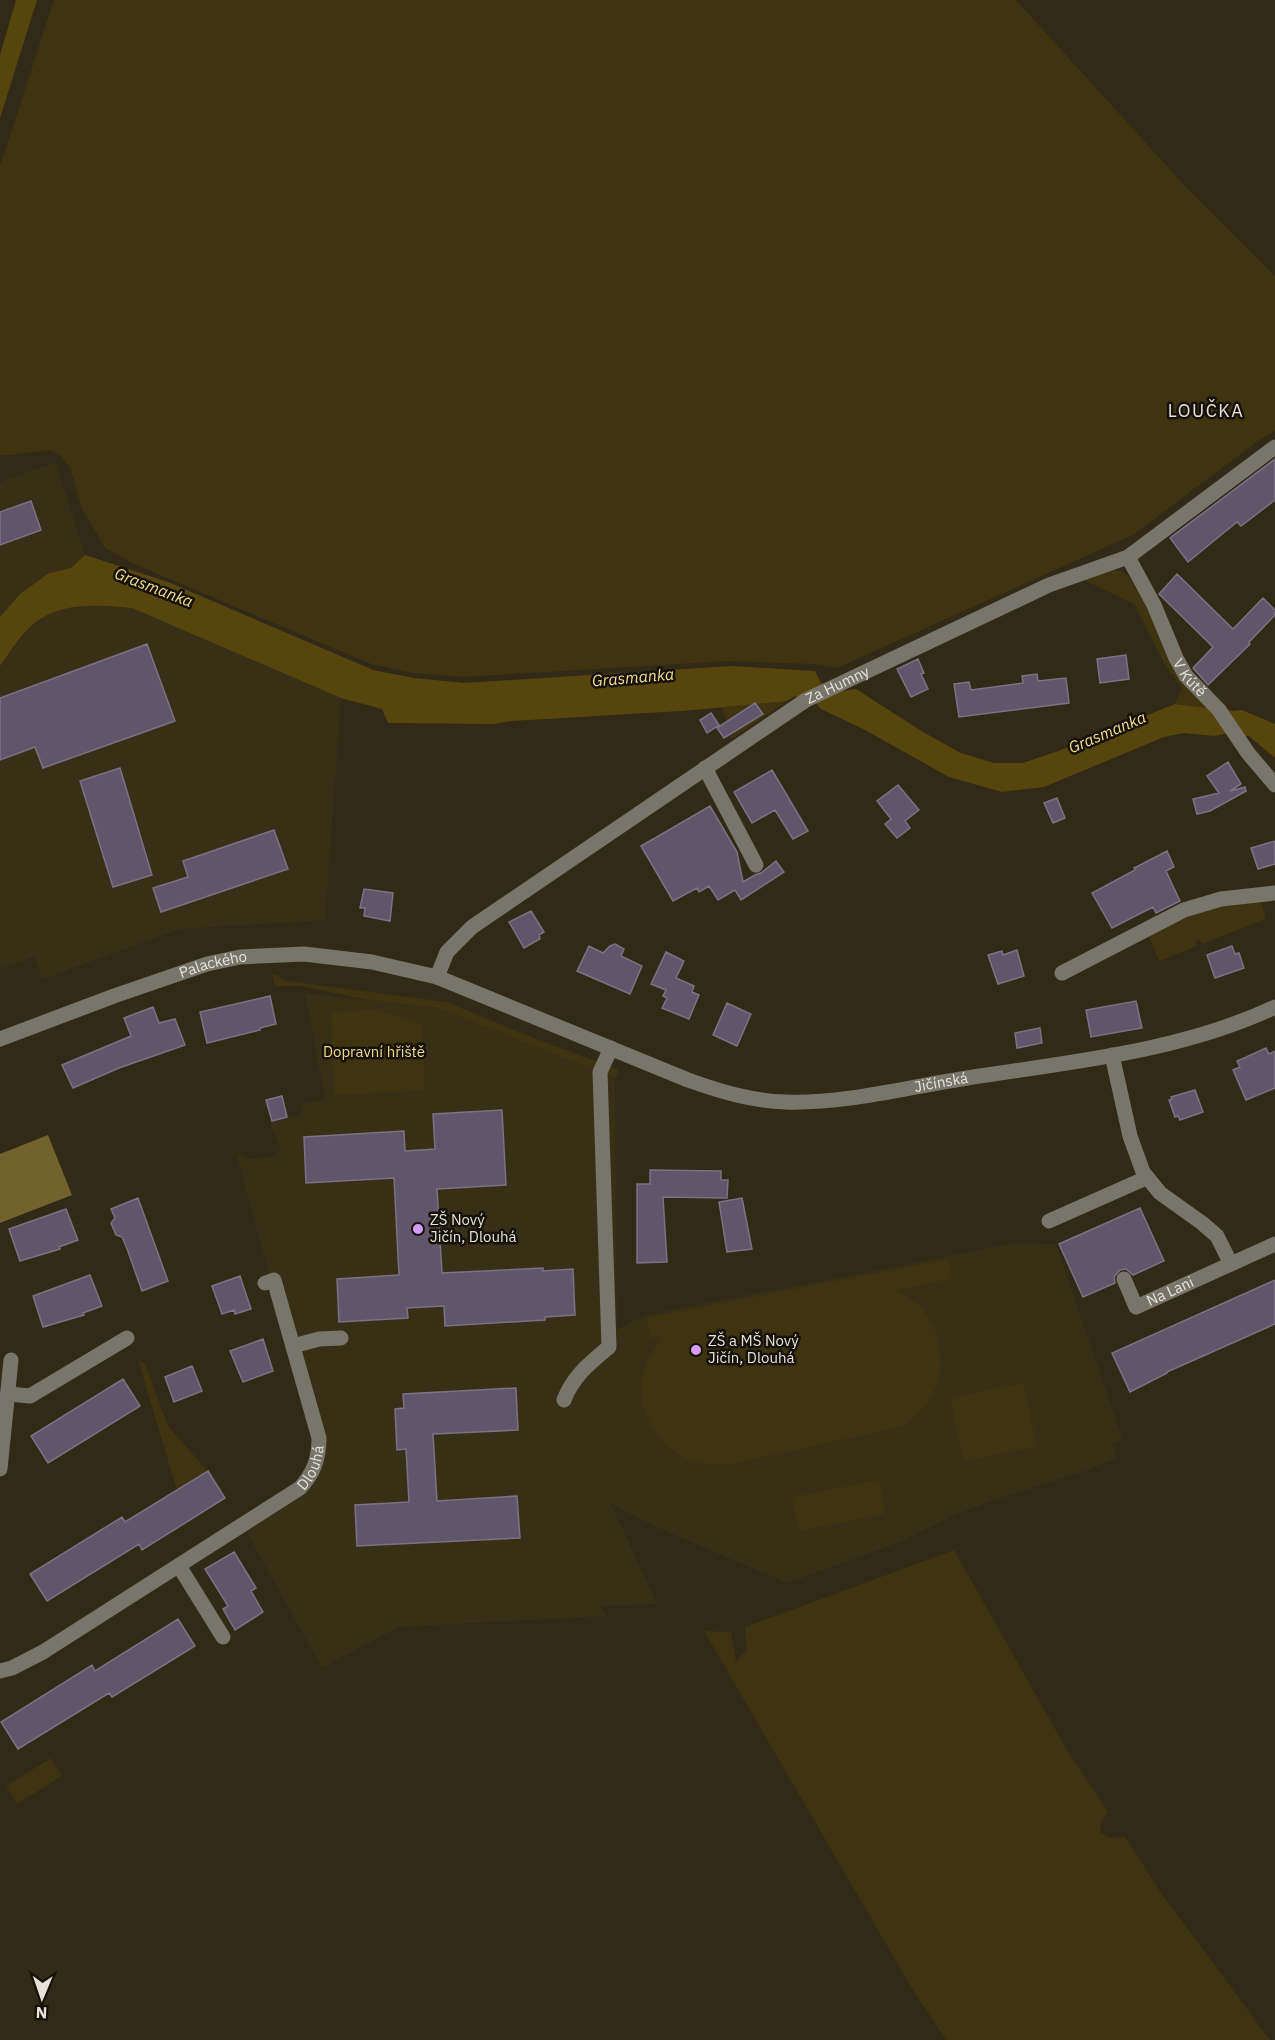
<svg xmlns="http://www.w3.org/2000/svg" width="1275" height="2040" viewBox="0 0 1275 2040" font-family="'IBM Plex Sans',sans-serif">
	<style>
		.built { fill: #383016 }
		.green { fill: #3e3410 }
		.forest { fill: #72622d }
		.water { fill: #56460d }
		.building { fill: #605669; stroke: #7c7185; stroke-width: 1.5 }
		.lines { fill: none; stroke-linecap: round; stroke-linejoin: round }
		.minor { stroke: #78756b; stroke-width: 15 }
		.poi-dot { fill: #d39cfc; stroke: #15120a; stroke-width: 2 }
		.labels { text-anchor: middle; stroke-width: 5; stroke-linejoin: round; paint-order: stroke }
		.street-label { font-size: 15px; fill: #e6e2d7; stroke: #15120a }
		.park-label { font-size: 15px; fill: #f4da88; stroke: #15120a }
		.poi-label { font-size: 15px; fill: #e6e2d7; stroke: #15120a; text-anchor: start }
		.water-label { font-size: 16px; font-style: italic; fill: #f6dc8b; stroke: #15120a }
		.quarter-label { font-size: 18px; letter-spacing: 1.5px; fill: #e6e2d7; stroke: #15120a }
	</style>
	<rect width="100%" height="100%" fill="#302a17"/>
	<!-- built -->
	<path class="built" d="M56,462L85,555L71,568L49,573L20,594L0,617V482Z
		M83,605L132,608L341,698L325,920L180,929L43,979L34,957L0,969V666L28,628L53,611Z
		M305,993L437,1008L615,1078L617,1329L646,1315L862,1273L1015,1243L1056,1244L1123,1440L1112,1444L1117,1458L1088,1470L994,1500L952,1516L901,1542L787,1583L661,1529L611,1504L657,1604L601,1606L606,1616L399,1627L322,1668L245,1529L321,1465L236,1153L248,1159L273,1157L278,1153L280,1146L269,1121L302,1114V1104L325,1099Z"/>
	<!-- green -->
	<path class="green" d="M54,0H1016L1185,186L1275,276V431L1258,441L1133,535L837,668L813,664L729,661L463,677L413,673L371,664L134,564L105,548L82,509L70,468L58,453L48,450L12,455H0V166Z
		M1107,570L1121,571L1128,576L1148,607L1175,668L1206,708L1175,704L1182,688L1165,665L1134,604L1084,580Z
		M787,701L731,739L722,707L753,704L747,708L755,719L763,714L755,704Z
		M1261,901L1266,919L1202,944L1200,940L1195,942L1197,946L1159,961L1148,934L1186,918L1222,906Z
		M272,975H276L287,981L447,1002L534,1038L619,1070L615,1078L437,1008L367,1000L302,986H275Z
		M378,1010L421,1024L425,1090L335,1095L331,1012Z
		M948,1259L952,1279L896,1290L916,1303L924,1311L937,1334L941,1363L938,1382L927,1404L904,1426L732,1464C719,1465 708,1465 695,1462C662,1452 635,1412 642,1377C646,1361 654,1349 663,1336L650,1338L646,1318Z
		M138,1360L145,1363L168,1426L208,1471L177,1491Z
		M1023,1383L1037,1446L964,1461L950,1398Z
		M879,1480L885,1514L799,1531L792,1497Z
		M954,1550L1067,1750L1108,1812L1101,1823L1100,1833L1111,1838L1125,1837L1162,1894L1270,2040H946L911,1987L704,1631L731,1632L736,1661L747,1650L745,1627Z
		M51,1758L62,1776L17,1804L6,1786Z"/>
	<!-- forest -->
	<path class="forest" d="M48,1135L72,1195L0,1223V1154Z"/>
	<!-- water -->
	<path class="water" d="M16,0H37L0,118V55Z
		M85,555L168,582L373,670L414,678L464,683L732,666L815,671L821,683L843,691L856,689L923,732L961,753L994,763H1023L1061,750L1175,704L1232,711L1242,710L1275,724V758L1249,736L1224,734L1214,736L1184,733L1164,737L1044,787L1002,792L949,777L865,730L821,709L817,704L795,696L787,701L682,711L512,721L493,724L388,723L382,709L341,698L132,608C95,605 58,601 29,628C18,638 9,654 0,666V617L20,594L49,573L71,568Z"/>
	<!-- building -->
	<path class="building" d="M1275,459V500L1241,526L1237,522L1188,562L1170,538Z
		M31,501L41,530L0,545V512Z
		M1177,574L1233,629L1263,598L1275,610V615L1249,642L1250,644L1208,685L1193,668L1213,647L1159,594Z
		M147,644L175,721L43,768L35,747L0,760V698Z
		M1126,655L1129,679L1100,683L1097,659Z
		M918,659L924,673L921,674L928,689L911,697L897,669Z
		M1037,674L1038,681L1066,678L1069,703L959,717L954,684L969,682L971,690L1023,683L1022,676Z
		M755,703L763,714L724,738L717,728Z
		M711,713L719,725L707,733L700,720Z
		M1228,762L1241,784L1230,791L1245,787L1246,791L1210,811L1197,814L1193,799L1219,793L1207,776Z
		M120,768L152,875L113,887L80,781Z
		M772,770L808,831L793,839L775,810L752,823L734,792Z
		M898,785L919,810L905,821L910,828L897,838L885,824L891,819L877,801Z
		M1057,798L1065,818L1053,823L1044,803Z
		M710,806L737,852L743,882L755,875L761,873L776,861L784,872L741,900L735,890L718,900L709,886L699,892L697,888L673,901L641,846Z
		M274,830L288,869L161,912L153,888L188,877L183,861Z
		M1275,841V864L1258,869L1251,848Z
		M1167,851L1174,867L1166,871L1180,901L1156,913L1153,907L1112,928L1092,893L1135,870L1134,868Z
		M364,889L393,893L390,921L364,916L365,908H360Z
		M531,911L544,932L539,935L540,939L524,948L509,922Z
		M615,944L624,949L621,956L642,966L630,994L577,971L589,946L603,953L610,946Z
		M1232,946L1235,954L1239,953L1244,968L1215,978L1207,955Z
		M1017,950L1024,976L998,984L988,955L1002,951L1003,955Z
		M666,952L684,961L676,978L694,986L692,992L699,995L689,1019L662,1008L667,998L663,996L666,990L651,984Z
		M270,996L276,1024L260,1028V1030L207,1043L200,1012Z
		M1136,1001L1142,1028L1091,1037L1086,1010Z
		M727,1003L751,1014L737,1046L713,1035Z
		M153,1007L159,1023L175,1019L185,1045L119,1068L73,1088L62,1065L131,1036L124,1018Z
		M1040,1028L1042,1043L1017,1048L1015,1033Z
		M1266,1048L1269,1054L1275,1051V1088L1246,1100L1233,1070L1240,1067L1237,1061Z
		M1195,1090L1203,1112L1180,1120L1178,1116L1175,1117L1169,1100L1172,1099L1171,1097Z
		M282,1096L287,1117L272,1121L266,1100Z
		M502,1110L506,1185L437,1189L442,1273L543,1268V1271L573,1269L575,1315L545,1317V1320L445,1326L444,1306L407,1308L408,1318L339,1322L337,1279L399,1275L394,1178L306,1183L304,1137L404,1131L405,1151L435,1149L433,1114Z
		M650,1170L721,1171V1180H728L727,1198L663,1197L667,1262L637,1263V1184H650Z
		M138,1198L168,1281L142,1291L126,1246L122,1237L116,1235L111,1223L115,1218L111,1209Z
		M742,1198L752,1249L727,1252L719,1202Z
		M1140,1208L1164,1261L1133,1275L1126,1269L1120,1270L1114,1277L1115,1283L1083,1297L1059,1244Z
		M66,1209L78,1240L59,1247L60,1249L20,1261L9,1229Z
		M90,1275L102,1306L83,1313L84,1315L43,1327L33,1296Z
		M240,1276L251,1309L235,1314L234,1310L222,1314L212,1286Z
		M1275,1280V1324L1167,1372V1373L1130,1392L1112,1353Z
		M263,1339L273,1371L243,1382L230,1351Z
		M192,1366L202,1391L174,1402L165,1377Z
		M123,1379L140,1406L48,1463L31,1436Z
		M516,1388L518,1430L433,1434L437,1501L517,1496L520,1538L357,1546L355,1505L409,1502L406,1449L397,1450L395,1409L404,1408L403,1394Z
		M208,1471L225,1498L142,1550L139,1544L47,1601L30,1574L122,1517L125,1522Z
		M234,1552L256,1588L251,1591L263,1612L235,1630L223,1609L228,1606L205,1569Z
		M178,1619L195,1646L112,1697L109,1693L18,1749L1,1722L92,1665L95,1671Z"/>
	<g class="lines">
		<!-- minor -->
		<g class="minor">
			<path id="s1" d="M1128,557L1154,605L1176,658L1186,676L1219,710L1248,753L1275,785"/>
			<path d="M705,768L756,865"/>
			<path d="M1062,973L1184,910L1221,899L1275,893"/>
			<path id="s2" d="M437,977L447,952L472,927L806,700L1049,585L1128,557L1275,447"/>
			<path id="s3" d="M0,1039L114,996L207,964L240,957L304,954L372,962L437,977L688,1080C719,1091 751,1101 785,1102C843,1104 904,1088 961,1079C1066,1062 1177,1053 1275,1007"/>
			<path d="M1112,1055L1130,1136L1143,1172L1160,1193L1202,1223L1217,1236L1231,1264"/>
			<path d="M1049,1221L1146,1178"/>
			<path id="s4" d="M1124,1279L1136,1307L1275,1244"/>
			<path d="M293,1346L319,1339L341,1338"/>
			<path d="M8,1394L30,1396L127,1338"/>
			<path d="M564,1400C573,1376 590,1363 609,1347L600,1072L611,1048"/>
			<path d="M0,1469L11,1360"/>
			<path d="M179,1566L223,1637"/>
			<path id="s5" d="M0,1671L12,1668L43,1652L300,1488C314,1473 319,1458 319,1438L274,1280L265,1283"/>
		</g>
	</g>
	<!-- markers -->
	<g class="poi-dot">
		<circle cx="418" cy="1229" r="6"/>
		<circle cx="696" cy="1350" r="6"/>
	</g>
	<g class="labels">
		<!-- street labels -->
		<g class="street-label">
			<text dy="5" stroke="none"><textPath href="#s1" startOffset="136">V Kútě</textPath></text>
			<text dy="5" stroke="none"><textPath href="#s2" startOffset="501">Za Humny</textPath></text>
			<text dy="5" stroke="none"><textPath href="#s3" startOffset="226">Palackého</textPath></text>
			<text dy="5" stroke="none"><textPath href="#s3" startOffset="982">Jičínská</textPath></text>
			<text dy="5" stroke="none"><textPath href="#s4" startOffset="68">Na Lani</textPath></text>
			<text dy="5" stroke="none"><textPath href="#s5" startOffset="376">Dlouhá</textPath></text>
		</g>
		<!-- park labels -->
		<g class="park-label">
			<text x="374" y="1057">Dopravní hřiště</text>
		</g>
		<!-- poi labels -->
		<g class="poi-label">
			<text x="430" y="1225">ZŠ Nový<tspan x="430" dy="17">Jičín, Dlouhá</tspan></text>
			<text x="708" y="1346">ZŠ a MŠ Nový<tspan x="708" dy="17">Jičín, Dlouhá</tspan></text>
		</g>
		<!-- water labels -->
		<g class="water-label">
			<text transform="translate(154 587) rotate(21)" y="6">Grasmanka</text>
			<text transform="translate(633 677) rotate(-5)" y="6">Grasmanka</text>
			<text transform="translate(1107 732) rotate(-23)" y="6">Grasmanka</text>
		</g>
		<!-- quarter labels -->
		<g class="quarter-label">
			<text x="1206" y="417">LOUČKA</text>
		</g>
	</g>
	<!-- north arrow -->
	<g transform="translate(42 1998) rotate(182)" stroke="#15120a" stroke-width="4.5" paint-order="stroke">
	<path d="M0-4.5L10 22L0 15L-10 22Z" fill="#e6e2d7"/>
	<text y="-9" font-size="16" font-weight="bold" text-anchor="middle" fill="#e6e2d7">N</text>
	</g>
</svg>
